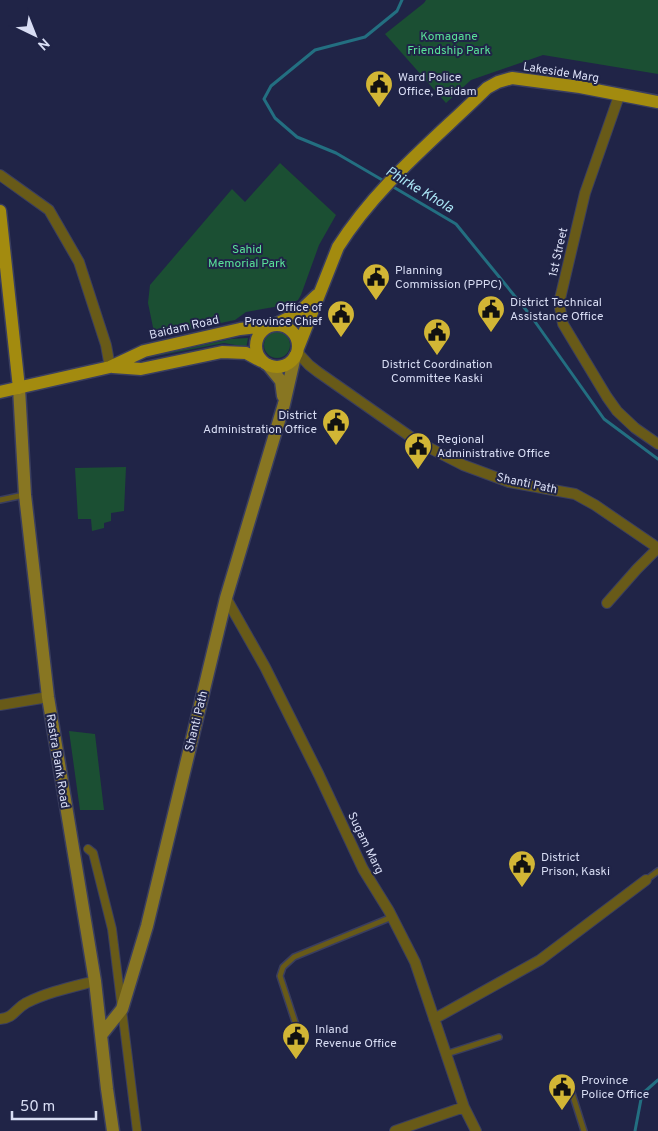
<svg xmlns="http://www.w3.org/2000/svg" width="658" height="1131" viewBox="0 0 658 1131" font-family="Overpass,sans-serif">
	<style>
		.green { fill: #1b4f33 }
		.lines { fill: none; stroke-linecap: round; stroke-linejoin: round }
		.stream { stroke: #236f81; stroke-width: 3 }
		.service-casing { stroke: #3a3e5f; stroke-width: 8 }
		.pedestrian-casing { stroke: #3a3e5f; stroke-width: 10 }
		.minor-casing { stroke: #3a3e5f; stroke-width: 12 }
		.secondary-casing { stroke: #3a3e5f; stroke-width: 15 }
		.primary-casing { stroke: #3a3e5f; stroke-width: 15 }
		.service { stroke: #685a18; stroke-width: 5 }
		.pedestrian { stroke: #685a18; stroke-width: 8 }
		.minor { stroke: #685a18; stroke-width: 10 }
		.secondary { stroke: #887622; stroke-width: 12 }
		.primary { stroke: #a38b0f; stroke-width: 12 }
		.labels { text-anchor: middle; stroke-width: 4; stroke-linejoin: round; paint-order: stroke }
		.park-label { font-size: 12px; fill: #59e198; stroke: #202447 }
		.street-label { font-size: 12px; fill: #d8ddf4; stroke: #202447 }
		.poi-label { font-size: 12px; fill: #d8ddf4; stroke: #202447; text-anchor: start }
		.water-label { font-size: 14px; font-style: italic; fill: #ace7f7; stroke: #202447 }
	</style>
	<rect width="100%" height="100%" fill="#202447"/>
	<!-- green -->
	<path class="green" d="M426,0H658V74L543,55L471,80L446,103L385,34L424,3Z
		M280,163L336,215L319,245L301,295L298,300L291,304L246,312L235,320L155,337L148,303L150,285L232,189L245,202Z
		M264 345a13 13 0 1 1 26 0a13 13 0 1 1-26 0Z
		M248,338L246,349L241,346L224,343L135,360L231,339Z
		M126,467L124,511L111,513V521L104,523V528L92,531L91,519H78L75,468Z
		M69,731L95,734L104,810H80Z"/>
	<g class="lines">
		<!-- stream -->
		<path class="stream" d="M384,181L336,153L297,137L275,118L264,99L271,86L315,50L365,37L397,11L402,0
			M390,185L456,224L531,316L604,419L658,459
			M635,1131L642,1094L658,1080"/>
		<!-- service casing -->
		<g class="service-casing">
			<path id="service" d="M0,500L24,495
				M646,880L658,871
				M297,1028L280,976L283,967L294,957L392,917
				M446,1054L499,1037
				M572,1093L584,1131"/>
		</g>
		<!-- pedestrian casing -->
		<g class="pedestrian-casing">
			<path id="pedestrian" d="M88,849L93,853L112,929L137,1131"/>
		</g>
		<!-- minor casing -->
		<g class="minor-casing">
			<path id="minor" d="M619,96L585,193L559,303L563,324L607,397L617,411L635,428L658,444
				M0,175L49,210L79,262L106,345L110,367
				M297,352L309,365L318,372L418,442L463,465L509,482L575,494L595,505L658,548
				M226,598L265,667L319,775L363,869L389,911L415,962L464,1107L476,1131
				M607,603L637,569L658,548
				M0,705L48,697
				M0,1019C14,1018 15,1009 26,1003C48,992 72,987 95,981
				M434,1019L540,960L646,880
				M395,1131L464,1107"/>
		</g>
		<!-- secondary casing -->
		<g class="secondary-casing">
			<path id="secondary" d="M268,365L281,381L283,396
				M19,388L25,495L48,697L95,981L107,1089L113,1131
				M102,1034L122,1009L147,926L226,598L284,404L295,356"/>
		</g>
		<!-- primary casing -->
		<g class="primary-casing">
			<path id="primary" d="M0,211L19,388
				M256 346a21 21 0 1 1 42 0a21 21 0 1 1-42 0Z
				M274,325L297,314L317,295
				M298,348L338,247C377,185 435,139 487,88L498,82L512,78L580,87L658,102
				M113,367L141,369L222,352L246,353L261,361
				M0,392L110,367L144,351L240,329L268,326"/>
		</g>
		<!-- service -->
		<use href="#service" class="service"/>
		<!-- pedestrian -->
		<use href="#pedestrian" class="pedestrian"/>
		<!-- minor -->
		<use href="#minor" class="minor"/>
		<!-- secondary -->
		<use href="#secondary" class="secondary"/>
		<!-- primary -->
		<use href="#primary" class="primary"/>
	</g>
	<!-- icons -->
	<defs>
		<g id="civic-pin" transform="scale(1.4375)"><path d="M0 17L-7.5 6A9.5 9.5 0 1 1 7.5 6Z" fill="#d2b635" stroke="#202447"/><path d="M-.6-6.5H3V-4.5H.6V-3L4-1V1h2V6H-6V1h2V-1L-.6-3ZM-1.2 2.5V6h2.4V2.5Z" fill="#111"/></g>
	</defs>
	<g fill-rule="evenodd">
		<use href="#civic-pin" x="379" y="84"/>
		<use href="#civic-pin" x="376" y="277"/>
		<use href="#civic-pin" x="491" y="309"/>
		<use href="#civic-pin" x="341" y="314"/>
		<use href="#civic-pin" x="437" y="332"/>
		<use href="#civic-pin" x="336" y="422"/>
		<use href="#civic-pin" x="418" y="446"/>
		<use href="#civic-pin" x="522" y="864"/>
		<use href="#civic-pin" x="296" y="1036"/>
		<use href="#civic-pin" x="562" y="1087"/>
	</g>
	<g class="labels">
		<!-- park labels -->
		<g class="park-label">
			<text x="449" y="40">Komagane<tspan x="449" dy="14">Friendship Park</tspan></text>
			<text x="247" y="253">Sahid<tspan x="247" dy="14">Memorial Park</tspan></text>
		</g>
		<!-- street labels -->
		<g class="street-label">
			<text transform="translate(561 72) rotate(9)" y="4">Lakeside Marg</text>
			<text transform="translate(558 252) rotate(-77)" y="4">1st Street</text>
			<text transform="translate(184 327) rotate(-13)" y="4">Baidam Road</text>
			<text transform="translate(527 483) rotate(12)" y="4">Shanti Path</text>
			<text transform="translate(196 721) rotate(-76)" y="4">Shanti Path</text>
			<text transform="translate(58 761) rotate(81)" y="4">Rastra Bank Road</text>
			<text transform="translate(366 843) rotate(64)" y="4">Sugam Marg</text>
		</g>
		<!-- poi labels -->
		<g class="poi-label">
			<text x="398" y="81">Ward Police<tspan x="398" dy="14">Office, Baidam</tspan></text>
			<text x="395" y="274">Planning<tspan x="395" dy="14">Commission (PPPC)</tspan></text>
			<text x="510" y="306">District Technical<tspan x="510" dy="14">Assistance Office</tspan></text>
			<text x="322" y="311" text-anchor="end">Office of<tspan x="322" dy="14">Province Chief</tspan></text>
			<text x="437" y="368" text-anchor="middle">District Coordination<tspan x="437" dy="14">Committee Kaski</tspan></text>
			<text x="317" y="419" text-anchor="end">District<tspan x="317" dy="14">Administration Office</tspan></text>
			<text x="437" y="443">Regional<tspan x="437" dy="14">Administrative Office</tspan></text>
			<text x="541" y="861">District<tspan x="541" dy="14">Prison, Kaski</tspan></text>
			<text x="315" y="1033">Inland<tspan x="315" dy="14">Revenue Office</tspan></text>
			<text x="581" y="1084">Province<tspan x="581" dy="14">Police Office</tspan></text>
		</g>
		<!-- water labels -->
		<g class="water-label">
			<text transform="translate(420 189) rotate(31)" y="5">Phirke Khola</text>
		</g>
	</g>
	<!-- north arrow -->
	<g transform="translate(35 35) rotate(137)" stroke="#202447" stroke-width="4" paint-order="stroke">
	<path d="M0-4L9 19L0 12L-9 19Z" fill="#d8ddf4"/>
	<text y="-8" font-size="14" font-weight="bold" text-anchor="middle" fill="#d8ddf4">N</text>
	</g>
	<!-- scale -->
	<path d="M12 1111v8h84v-8" fill="none" stroke="#d8ddf4" stroke-width="2.5"/>
	<text x="20" y="1111" font-size="15" fill="#d8ddf4" stroke="#202447" stroke-width="4" paint-order="stroke">50 m</text>
</svg>
